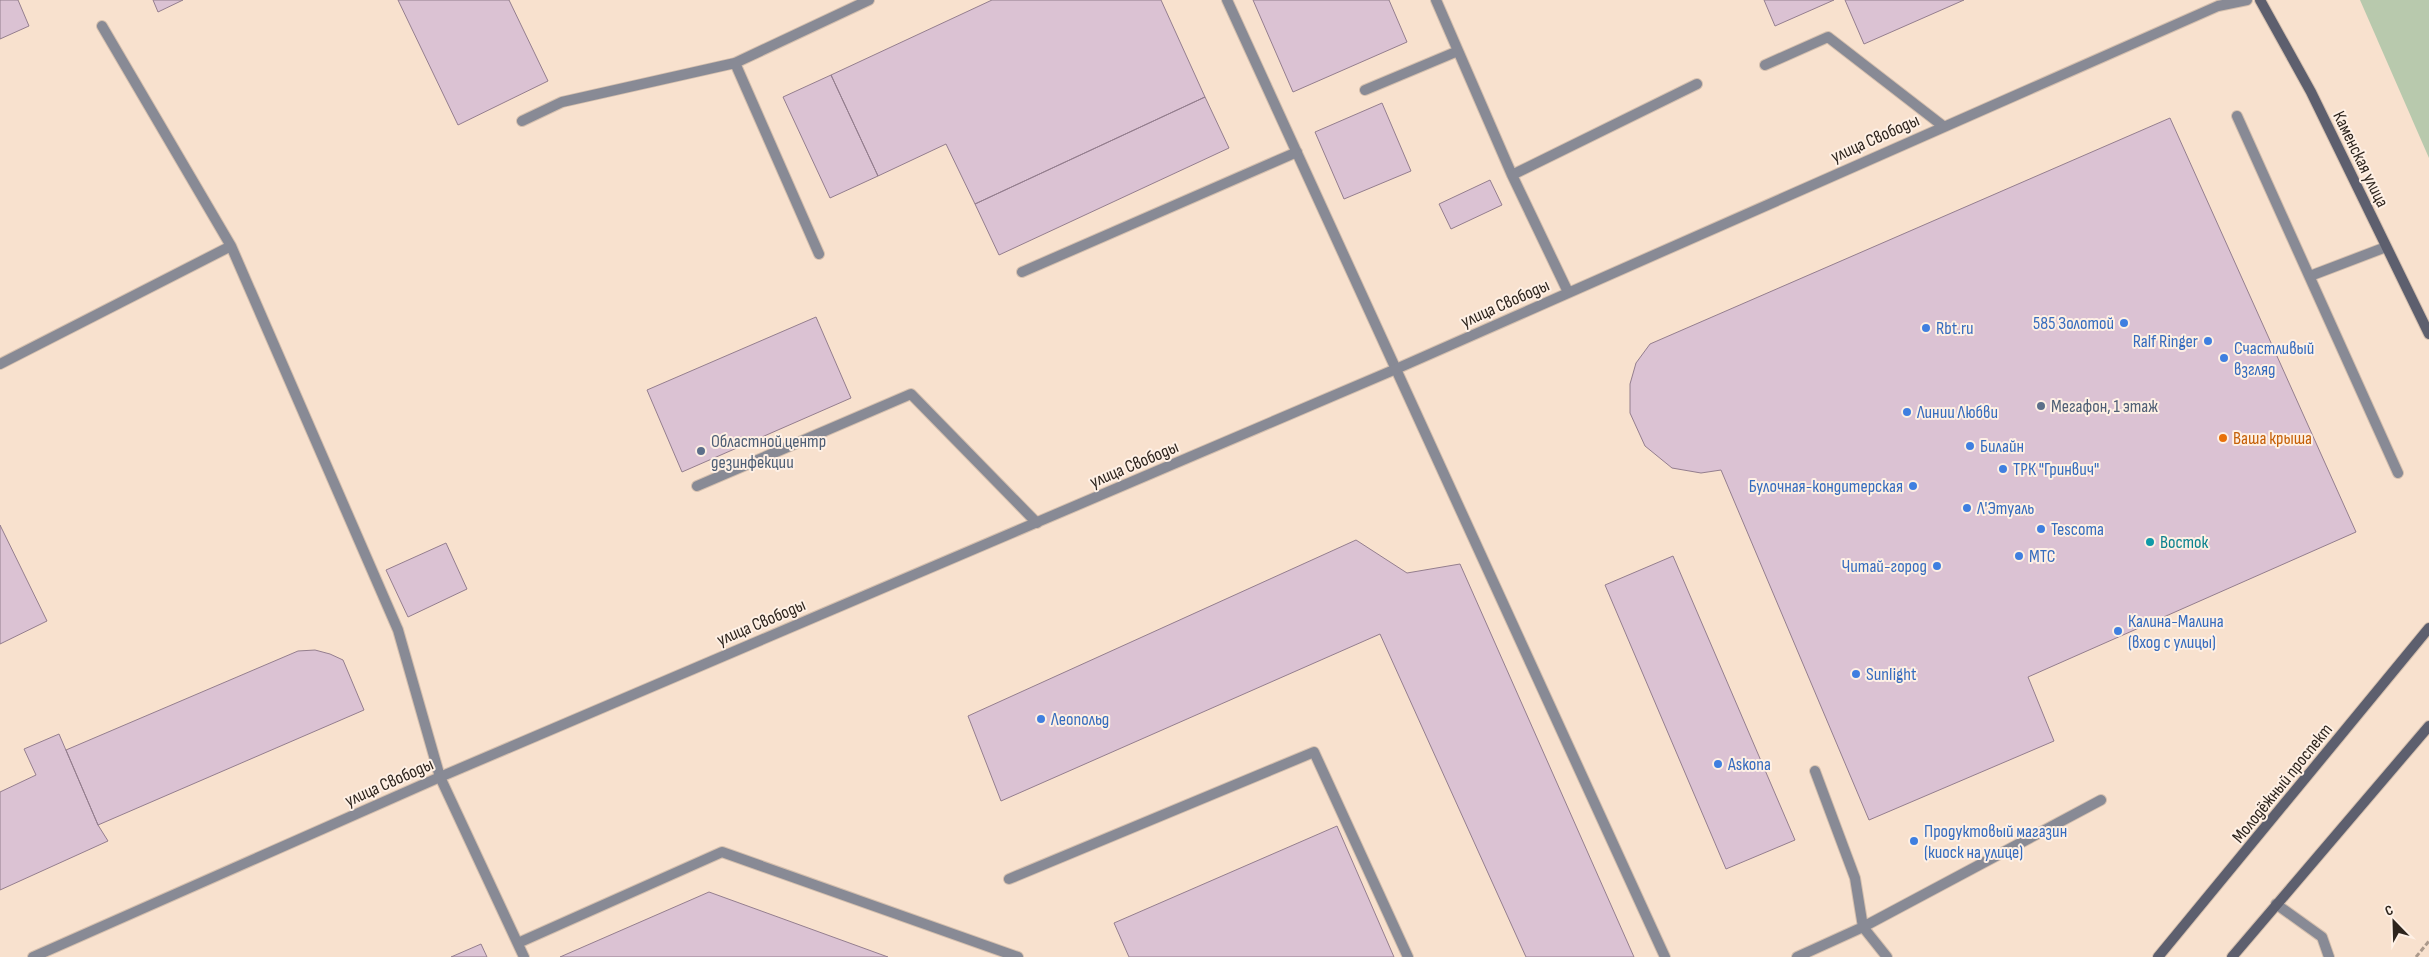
<svg xmlns="http://www.w3.org/2000/svg" width="2429" height="957" viewBox="0 0 2429 957" font-family="'Sofia Sans Condensed',sans-serif">
	<style>
		.green { fill: #b8c9ad }
		.building { fill: #dbc2d3; stroke: #947e8e }
		.lines { fill: none; stroke-linecap: round; stroke-linejoin: round }
		.lane-casing { stroke: #d4bfae; stroke-width: 12 }
		.street-casing { stroke: #d4bfae; stroke-width: 12 }
		.secondary-casing { stroke: #d4bfae; stroke-width: 12 }
		.path { stroke: #ac9a8c; stroke-width: 3; stroke-dasharray: 5 2.5; stroke-linecap: butt }
		.lane { stroke: #888a95; stroke-width: 10 }
		.street { stroke: #888a95; stroke-width: 10 }
		.secondary { stroke: #5d5f6e; stroke-width: 10 }
		.shop-dot { fill: #3f7fe0; stroke: #fef0e5; stroke-width: 2 }
		.service-dot { fill: #5c6f8a; stroke: #fef0e5; stroke-width: 2 }
		.food-dot { fill: #e8710a; stroke: #fef0e5; stroke-width: 2 }
		.culture-dot { fill: #0f9aa8; stroke: #fef0e5; stroke-width: 2 }
		.labels { text-anchor: middle; stroke-width: 4; stroke-linejoin: round; paint-order: stroke }
		.street-label { font-size: 18px; fill: #2e251e; stroke: #fef0e5 }
		.shop-label { font-size: 18px; fill: #366cbe; stroke: #fef0e5; text-anchor: start }
		.service-label { font-size: 18px; fill: #4e5e75; stroke: #fef0e5; text-anchor: start }
		.food-label { font-size: 18px; fill: #c56008; stroke: #fef0e5; text-anchor: start }
		.culture-label { font-size: 18px; fill: #0d838f; stroke: #fef0e5; text-anchor: start }
	</style>
	<rect width="100%" height="100%" fill="#f8e1ce"/>
	<!-- green -->
	<path class="green" d="M2360,0H2429V158Z"/>
	<!-- building -->
	<path class="building" d="M0,0H18L29,26L0,39Z
		M153,0H183L158,12Z
		M398,0H509L548,81L458,125Z
		M992,0H1161L1205,97L975,204L946,144L878,176L831,75Z
		M1253,0H1389L1407,42L1293,92Z
		M1764,0H1834L1775,26Z
		M1845,0H1964L1864,44Z
		M831,75L878,176L830,198L783,97Z
		M1205,97L1229,148L999,255L975,204Z
		M1382,103L1411,171L1344,199L1315,132Z
		M2170,118L2356,532L2028,677L2054,741L1869,820L1721,470L1701,473L1672,468L1645,446L1630,413V384L1636,363L1650,344Z
		M1490,180L1502,205L1451,229L1439,204Z
		M816,317L851,398L682,472L647,390Z
		M0,525L47,621L0,644Z
		M1356,540L1407,573L1460,564L1634,957H1526L1380,634L1001,801L968,716Z
		M446,543L467,589L408,617L386,570Z
		M1673,556L1795,840L1726,869L1605,585Z
		M315,650L330,654L343,660L364,710L98,825L66,750L298,651Z
		M59,734L98,825L108,841L0,890V792L36,775L24,749Z
		M1337,826L1394,957H1129L1114,923Z
		M709,892L888,957H560Z
		M481,944L487,957H451Z"/>
	<g class="lines">
		<!-- lane casing -->
		<g class="lane-casing">
			<path id="lane" d="M1227,0L1665,957
				M1436,0L1512,175L1568,292
				M102,26L231,246L398,630L440,777L524,957
				M1765,65L1828,37L1943,126
				M1365,90L1458,51
				M2237,116L2398,473
				M522,121L562,102L735,63
				M1512,175L1697,84
				M819,254L735,63L869,0
				M1022,272L1297,152
				M2310,276L2386,247
				M0,364L231,246
				M697,486L911,394L1037,523
				M1815,771L1855,878L1863,927L1887,957
				M1009,879L1314,752L1408,957
				M2276,904L2322,937L2329,957
				M518,943L722,852L1018,957
				M1797,957L1863,927L2101,800"/>
		</g>
		<!-- street casing -->
		<g class="street-casing">
			<path id="street" d="M33,957L440,777L1396,369L2218,6L2247,0"/>
		</g>
		<!-- secondary casing -->
		<g class="secondary-casing">
			<path id="secondary" d="M2260,0L2311,92L2429,334
				M2158,957L2429,628
				M2232,957L2429,726"/>
		</g>
		<!-- path -->
		<path class="path" d="M2416,957L2429,941"/>
		<!-- lane -->
		<use href="#lane" class="lane"/>
		<!-- street -->
		<use href="#street" class="street"/>
		<!-- secondary -->
		<use href="#secondary" class="secondary"/>
	</g>
	<!-- markers -->
	<g class="shop-dot">
		<circle cx="2124" cy="323" r="5"/>
		<circle cx="1926" cy="328" r="5"/>
		<circle cx="2208" cy="341" r="5"/>
		<circle cx="2224" cy="358" r="5"/>
		<circle cx="1907" cy="412" r="5"/>
		<circle cx="1970" cy="446" r="5"/>
		<circle cx="2003" cy="469" r="5"/>
		<circle cx="1913" cy="486" r="5"/>
		<circle cx="1967" cy="508" r="5"/>
		<circle cx="2041" cy="529" r="5"/>
		<circle cx="2019" cy="556" r="5"/>
		<circle cx="1937" cy="566" r="5"/>
		<circle cx="2118" cy="631" r="5"/>
		<circle cx="1856" cy="674" r="5"/>
		<circle cx="1041" cy="719" r="5"/>
		<circle cx="1718" cy="764" r="5"/>
		<circle cx="1914" cy="841" r="5"/>
	</g>
	<g class="service-dot">
		<circle cx="2041" cy="406" r="5"/>
		<circle cx="701" cy="451" r="5"/>
	</g>
	<circle class="food-dot" cx="2223" cy="438" r="5"/>
	<circle class="culture-dot" cx="2150" cy="542" r="5"/>
	<g class="labels">
		<!-- street labels -->
		<g class="street-label">
			<text transform="translate(1875 138) rotate(-24)" y="6">улица Свободы</text>
			<text transform="translate(2361 159) rotate(64)" y="6">Каменская улица</text>
			<text transform="translate(1505 303) rotate(-24)" y="6">улица Свободы</text>
			<text transform="translate(1134 464) rotate(-23)" y="6">улица Свободы</text>
			<text transform="translate(761 622) rotate(-23)" y="6">улица Свободы</text>
			<text transform="translate(389 782) rotate(-24)" y="6">улица Свободы</text>
			<text transform="translate(2282 783) rotate(-51)" y="6">Молодёжный проспект</text>
		</g>
		<!-- shop labels -->
		<g class="shop-label">
			<text x="2114" y="329" text-anchor="end">585 Золотой</text>
			<text x="1936" y="334">Rbt.ru</text>
			<text x="2198" y="347" text-anchor="end">Ralf Ringer</text>
			<text x="2234" y="354">Счастливый<tspan x="2234" dy="21">взгляд</tspan></text>
			<text x="1917" y="418">Линии Любви</text>
			<text x="1980" y="452">Билайн</text>
			<text x="2013" y="475">ТРК "Гринвич"</text>
			<text x="1903" y="492" text-anchor="end">Булочная-кондитерская</text>
			<text x="1977" y="514">Л'Этуаль</text>
			<text x="2051" y="535">Tescoma</text>
			<text x="2029" y="562">МТС</text>
			<text x="1927" y="572" text-anchor="end">Читай-город</text>
			<text x="2128" y="627">Калина-Малина<tspan x="2128" dy="21">(вход с улицы)</tspan></text>
			<text x="1866" y="680">Sunlight</text>
			<text x="1051" y="725">Леопольд</text>
			<text x="1728" y="770">Askona</text>
			<text x="1924" y="837">Продуктовый магазин<tspan x="1924" dy="21">(киоск на улице)</tspan></text>
		</g>
		<!-- service labels -->
		<g class="service-label">
			<text x="2051" y="412">Мегафон, 1 этаж</text>
			<text x="711" y="447">Областной центр<tspan x="711" dy="21">дезинфекции</tspan></text>
		</g>
		<!-- food labels -->
		<g class="food-label">
			<text x="2233" y="444">Ваша крыша</text>
		</g>
		<!-- culture labels -->
		<g class="culture-label">
			<text x="2160" y="548">Восток</text>
		</g>
	</g>
	<!-- north arrow -->
	<g transform="translate(2394 922) rotate(337)" stroke="#fef0e5" stroke-width="4" paint-order="stroke">
	<path d="M0-4L9 19L0 12L-9 19Z" fill="#2e251e"/>
	<text y="-8" font-size="14" font-weight="bold" text-anchor="middle" fill="#2e251e">С</text>
	</g>
</svg>
